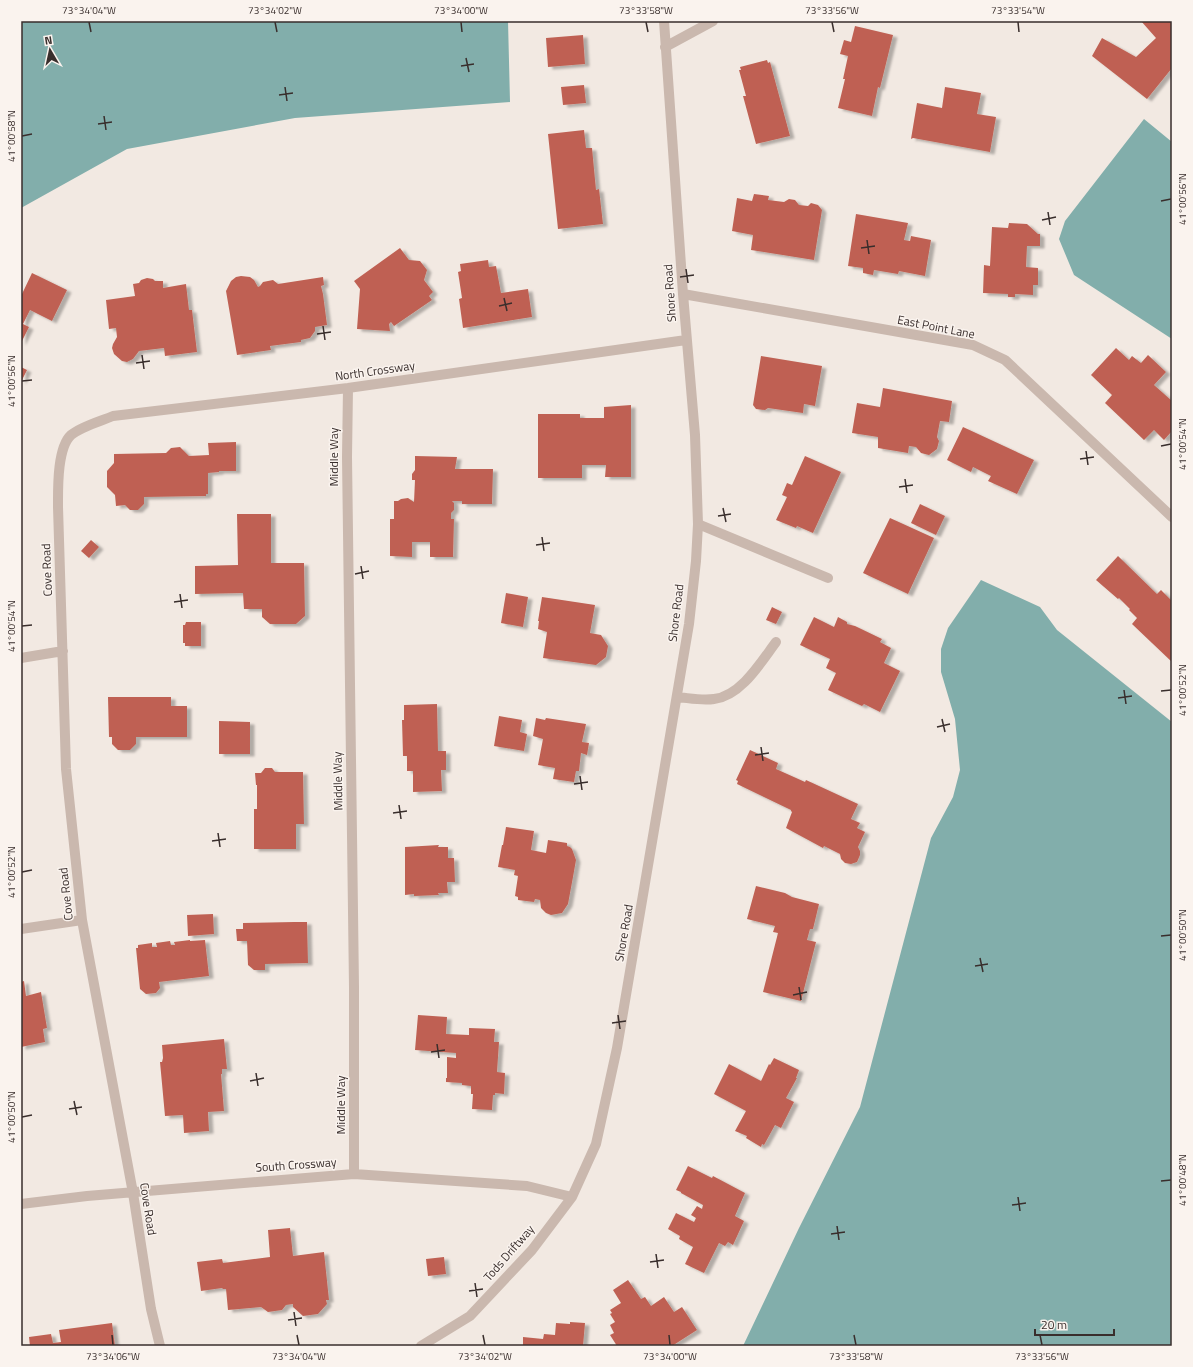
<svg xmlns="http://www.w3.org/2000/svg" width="1193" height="1367" viewBox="0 0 1193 1367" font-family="'Titillium Web',sans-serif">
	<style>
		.water { fill: #82aeab }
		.building { fill: #bf6153; filter: url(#shadow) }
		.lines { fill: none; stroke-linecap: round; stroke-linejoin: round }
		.minor { stroke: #cab8ae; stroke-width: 10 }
		.ticks { fill: none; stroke: #392e2c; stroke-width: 1.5 }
		.labels { text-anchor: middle; stroke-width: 3; stroke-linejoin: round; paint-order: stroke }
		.street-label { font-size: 12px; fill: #392e2c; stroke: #faf3ee }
		.neatline { fill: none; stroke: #392e2c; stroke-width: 1.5 }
		.ticks-label { font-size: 10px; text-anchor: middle; fill: #392e2c }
	</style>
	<defs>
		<filter id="shadow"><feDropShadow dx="4.5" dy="2.5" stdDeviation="1" flood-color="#0004"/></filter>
	</defs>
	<rect width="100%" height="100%" fill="#f2e9e2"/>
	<!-- water -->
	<path class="water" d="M21,21H508L510,102L295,118L127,149L21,208Z
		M1144,119L1172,142V339L1074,275L1059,239L1065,221Z
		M981,580L1040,607L1057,630L1172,722V1346H743L799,1228L860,1107L931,838L953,797L960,770L955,719L941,672V649L948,628Z"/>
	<!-- building -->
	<path class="building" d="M1141,21H1172V68L1147,99L1092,56L1102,38L1136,57L1156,38Z
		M855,26L893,35L880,88L878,87L872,116L838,108L845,79H843L848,56L840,54L844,40L851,42Z
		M583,35L585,64L548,67L546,38Z
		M767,60L768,63L770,62L790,136L756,144L743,96H746L739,70H741L740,67Z
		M584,85L586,103L563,105L561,87Z
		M945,87L981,93L977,114L996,117L990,152L913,138L911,139L917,103L942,108Z
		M584,130L586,148H592L596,190L599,189L603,224L558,229L548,134Z
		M754,194L769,196L768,200L784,202L789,199L795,200L799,205L808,206L811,203L818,205L822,210L814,260L751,250L753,235L732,231L737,198L752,201Z
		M856,214L908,223L904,240L910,241L911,236L931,240L925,276L899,271L898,274L874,270L873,275L863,273V268L848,266Z
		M1009,223L1027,224L1038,234H1040V246H1027L1026,267L1038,268V285H1033V295L1015,294V297H1008V294L983,293L984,265L990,266L992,227L1008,228Z
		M400,248L409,260L420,261L427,270L424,280L433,292L429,296L432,300L394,326L391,322L389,324L390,331L357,329L360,289L354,281Z
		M488,260L489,267L496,266L501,293L528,289L532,317L463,328L459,299L462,298L458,272L461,271L460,264Z
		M32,273L67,290L52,321L30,310L23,324L29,327L21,343V294H22Z
		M241,276L250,277L254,280L258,287L260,286L263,282L273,280L278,284L323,277L324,285L321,286L323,294L327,325L315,327V331L310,338L301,340V342L270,346L271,350L237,355L226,291L231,281L236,277Z
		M147,278L153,279L155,281H163V288L186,284L189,310H192L197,352L165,356L164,348L139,351L133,359L127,362L122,361L114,354L112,348L113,344L117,337L116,328L109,329L106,300L135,296L133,284L139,283L141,280Z
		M1116,348L1129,360L1132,356L1141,363L1148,355L1166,372L1154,385L1172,401V431L1164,440L1154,430L1144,440L1105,403L1112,395L1091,375Z
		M761,356L822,366L815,406L804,404L803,413L768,408L765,410L756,409L753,405Z
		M21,367L27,370L21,382Z
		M883,388L952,401L949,422L940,421L937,437L939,441L937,449L929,455L921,453L916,447L909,446L908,453L878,448V437L852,433L857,403L880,407Z
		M631,405V477H605L606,465H582V478H538V414H580V418H604V407Z
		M963,427L1034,460L1017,494L988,481L991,476L973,467L971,472L947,460Z
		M236,442V471H219V472L208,473V494H206V496L144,497V504L138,510H130L125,505L116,506L115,495L107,487V471L114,463V454L166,453L171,448L180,447L189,456L209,455L208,443Z
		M415,456L457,457L455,469H493L492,504H462V501H452L454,503V510L451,513V519H454L453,557H430V542H412V557L390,556V519H394V501H398L401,499L408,498L414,502L415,480H412V474L415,470Z
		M805,456L841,472L813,533L797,526L796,528L776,520L787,497L782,495L787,483L792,485Z
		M920,504L945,516L936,535L911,523Z
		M237,514H271V563H304L305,616L296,624H270L262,617V609H244L243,593L195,594V566L238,565Z
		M890,518L934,538L908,594L863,573Z
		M91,540L99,547L89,558L81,551Z
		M1118,556L1157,594L1161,590L1172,601V662L1132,624L1137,618L1129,610L1130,609L1119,598L1118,599L1096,580Z
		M506,593L528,597L523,627L501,623Z
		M542,597L595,605L590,633L601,635L608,646L606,657L596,665L543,658L547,632L538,629L539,621H538Z
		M772,607L782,612L776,624L766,620Z
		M814,617L834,627L838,617L847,622V624L855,626L882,639L880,642L891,648L884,663L900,671L880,712L864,704L862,706L828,690L836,673L826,668L830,659L800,645Z
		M186,622H201V646H185V643H183V625H185Z
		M108,697H171V706H187V737H136V744L130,750H118L112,744V737H109Z
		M437,704L438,751H446V770H441L442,791L413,792V771H407V756H403L402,720H404V705Z
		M499,716L522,720L520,732L527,734L524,751L494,746Z
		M536,718L545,720L546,718L586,724L582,742L589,743L587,755L581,753L579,771H576L574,782L553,779L555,768L538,765L543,739L533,736Z
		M219,721L250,722V754H219Z
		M750,750L778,763L776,769L805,782L806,780L858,804L851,819L860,823L857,828L865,832L858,847L860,851V855L857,862L851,864L845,863L841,859L840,854L824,846L823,848L786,828L792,812L791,811V810L737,784L738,781L736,780Z
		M265,768H272L275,772H303L304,824H296V849H254V809H257V785H256L255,773H261Z
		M506,827L534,831L531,850L546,853L548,840L567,843V846L570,847L572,849L576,860L573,877L568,904L562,913L551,915L546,913L541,908L540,900L535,899L534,902L518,900V897L515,896L518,876L514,875L515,870L498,867L502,845H503Z
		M439,845L438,847H448V858H454L455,882H447L448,893H438L439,895L414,896V894L405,895V847Z
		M756,886L785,893L792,897L819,904L813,929H810L807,940L816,942L801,1001L763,992L778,933L773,932L775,926L747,919Z
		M213,914L214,934L188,936L187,915Z
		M294,922H307L308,963L265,964V970H254L248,965L247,941H237L236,929H243V923Z
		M190,940V941L205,940L209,976L159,982L160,988L156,993L146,994L140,989L136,948H138V945L152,943V947H157L156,943L170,941L171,945H175L174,942Z
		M24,981L26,996L41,992L47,1028L43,1029L45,1042L21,1047V982Z
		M418,1015L447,1017L446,1034L469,1035V1028L495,1029L494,1042H499L497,1072L505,1073L504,1094L495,1093V1095H493L492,1110L472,1109L473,1094H471V1086L462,1085V1083L446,1082V1078H447V1057L456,1058V1053L415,1050Z
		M224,1039L227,1069H222V1074H221L224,1111L208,1112L209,1131L184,1133L183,1115L165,1116L160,1062H162L163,1058L162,1045Z
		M774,1058L799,1070L796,1078H797L786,1098L794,1102L781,1128L775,1125L764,1145L762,1144L761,1147L746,1138L747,1136L735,1131L746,1111L714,1094L729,1064L761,1081L769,1064L770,1065Z
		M688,1166L712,1178L713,1176L745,1193L735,1216L744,1221L733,1245L728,1242L725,1246L719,1243L704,1273L685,1264L693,1247L679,1239L680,1236L668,1229L676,1213L694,1222L696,1218L691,1215L697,1206L702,1209L703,1205L681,1193V1192L676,1190Z
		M290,1228L293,1256L324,1252L329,1300H326L327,1304L318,1314L303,1316L293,1307V1304L286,1305L282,1310L268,1312L261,1307L228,1310L226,1289H223L222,1288L201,1291L197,1262L222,1259L223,1263L270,1257L268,1230Z
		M444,1257L446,1274L428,1276L426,1259Z
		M628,1280L641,1299L645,1297L651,1306L664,1297L674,1312L682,1307L697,1330L672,1346H617L610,1335L614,1333L610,1325L615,1322L610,1314L612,1313L610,1310L621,1303L613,1290Z
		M570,1322L585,1323L583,1346H523V1337L543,1339L544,1334L555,1335L556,1323L570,1324Z
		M112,1323L115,1346H30L29,1337L51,1334L53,1343L61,1342L59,1330Z"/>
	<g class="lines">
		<!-- minor -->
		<path class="minor" d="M665,47L713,21
			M683,294L973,345L1005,360L1172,517
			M348,388L347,457L354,987V1174
			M698,524L828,578
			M21,658L63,651
			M677,697C689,698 702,701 714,699C741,696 761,662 776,642
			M21,929L82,920
			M21,1204L87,1196L354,1174L527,1186L572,1197
			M160,1346L151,1309L133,1193L82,920L66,769L58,507C58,489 57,448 71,435C80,427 101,421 113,416L348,388L686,340
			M421,1346L470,1316L532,1250L572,1197L596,1144L617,1048L689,624L696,561L698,524L695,435L683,294L664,21"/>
	</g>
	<!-- ticks -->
	<path class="ticks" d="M89,22L91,32M275,22L277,32M461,22L462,32M646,22L648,32M832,22L834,32M1018,22L1019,32M466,58L469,72M461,66L474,64M285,87L287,101M279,95L293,93M104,116L106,130M98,124L112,122M22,136L32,134M1161,201L1171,199M1048,212L1050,225M1042,220L1056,217M867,240L869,254M861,248L875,246M686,269L688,283M680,277L694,275M504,298L507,311M499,306L512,303M323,326L325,340M317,334L331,332M142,355L144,369M136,363L150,361M22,381L32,380M1161,446L1171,444M1086,451L1088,465M1080,459L1094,457M905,479L907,493M899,487L913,485M723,508L726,522M718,516L731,514M542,537L544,551M536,545L550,543M361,566L363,579M355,574L369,571M180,594L182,608M174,602L188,600M22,626L32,625M1124,690L1126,704M1161,691L1171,690M1118,698L1132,696M942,719L945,732M937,727L950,724M761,747L763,761M755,755L769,753M580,776L582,790M574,784L588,782M399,805L401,819M393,813L407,811M218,833L220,847M212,841L226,839M22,872L32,870M1161,936L1171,935M980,958L983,972M975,966L988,964M799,987L801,1000M793,995L807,992M618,1015L620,1029M612,1023L626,1021M437,1044L439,1058M431,1052L445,1050M256,1073L258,1086M250,1081L264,1078M74,1101L77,1115M69,1109L82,1107M22,1117L32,1115M1161,1181L1171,1180M1018,1197L1020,1211M1012,1205L1026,1203M837,1226L839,1240M831,1234L845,1232M656,1254L658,1268M650,1262L664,1260M475,1283L477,1297M469,1291L483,1289M294,1312L296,1326M288,1320L302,1318M112,1335L113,1345M297,1335L299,1345M483,1335L485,1345M669,1335L670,1345M854,1335L856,1345M1040,1335L1042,1345"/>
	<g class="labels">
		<!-- street labels -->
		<g class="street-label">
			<text transform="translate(670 293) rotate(-94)" y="4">Shore Road</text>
			<text transform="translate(936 327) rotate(11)" y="4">East Point Lane</text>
			<text transform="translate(375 371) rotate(-8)" y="4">North Crossway</text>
			<text transform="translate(334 457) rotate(-90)" y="4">Middle Way</text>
			<text transform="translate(47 570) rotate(-92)" y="4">Cove Road</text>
			<text transform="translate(676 613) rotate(-83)" y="4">Shore Road</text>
			<text transform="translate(338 781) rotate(-91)" y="4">Middle Way</text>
			<text transform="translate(66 894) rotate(-96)" y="4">Cove Road</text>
			<text transform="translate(624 933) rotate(-80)" y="4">Shore Road</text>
			<text transform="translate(341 1105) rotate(-90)" y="4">Middle Way</text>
			<text transform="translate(296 1165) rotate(-4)" y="4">South Crossway</text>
			<text transform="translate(148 1209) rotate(81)" y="4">Cove Road</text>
			<text transform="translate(509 1253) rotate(-49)" y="4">Tods Driftway</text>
		</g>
	</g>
	<!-- border -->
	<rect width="1193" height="1367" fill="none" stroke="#faf3ee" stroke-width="44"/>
	<!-- north arrow -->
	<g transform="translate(50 50) rotate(351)" stroke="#faf3ee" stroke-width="3" paint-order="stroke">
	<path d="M0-3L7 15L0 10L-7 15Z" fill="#392e2c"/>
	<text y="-6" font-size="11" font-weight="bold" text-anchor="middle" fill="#392e2c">N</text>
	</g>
	<!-- scale -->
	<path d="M1035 1329v6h79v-6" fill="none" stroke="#392e2c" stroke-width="2"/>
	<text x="1041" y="1329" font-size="12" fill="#392e2c" stroke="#faf3ee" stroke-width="3" paint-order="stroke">20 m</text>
	<rect x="22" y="22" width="1149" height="1323" class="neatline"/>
	<g class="ticks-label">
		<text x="89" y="14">73°34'04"W</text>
		<text x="275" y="14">73°34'02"W</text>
		<text x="461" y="14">73°34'00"W</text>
		<text x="646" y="14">73°33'58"W</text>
		<text x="832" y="14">73°33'56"W</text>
		<text x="1018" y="14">73°33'54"W</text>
		<text transform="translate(11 136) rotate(-90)" y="4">41°00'58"N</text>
		<text transform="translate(1182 199) rotate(-90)" y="4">41°00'56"N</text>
		<text transform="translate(11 381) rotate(-90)" y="4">41°00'56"N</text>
		<text transform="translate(1182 444) rotate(-90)" y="4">41°00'54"N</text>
		<text transform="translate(11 626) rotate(-90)" y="4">41°00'54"N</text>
		<text transform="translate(1182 690) rotate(-90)" y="4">41°00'52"N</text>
		<text transform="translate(11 872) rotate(-90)" y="4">41°00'52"N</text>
		<text transform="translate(1182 935) rotate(-90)" y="4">41°00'50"N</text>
		<text transform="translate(11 1117) rotate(-90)" y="4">41°00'50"N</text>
		<text transform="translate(1182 1180) rotate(-90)" y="4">41°00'48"N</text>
		<text x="113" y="1360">73°34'06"W</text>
		<text x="299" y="1360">73°34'04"W</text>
		<text x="485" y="1360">73°34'02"W</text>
		<text x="670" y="1360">73°34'00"W</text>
		<text x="856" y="1360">73°33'58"W</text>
		<text x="1042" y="1360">73°33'56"W</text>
	</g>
</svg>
